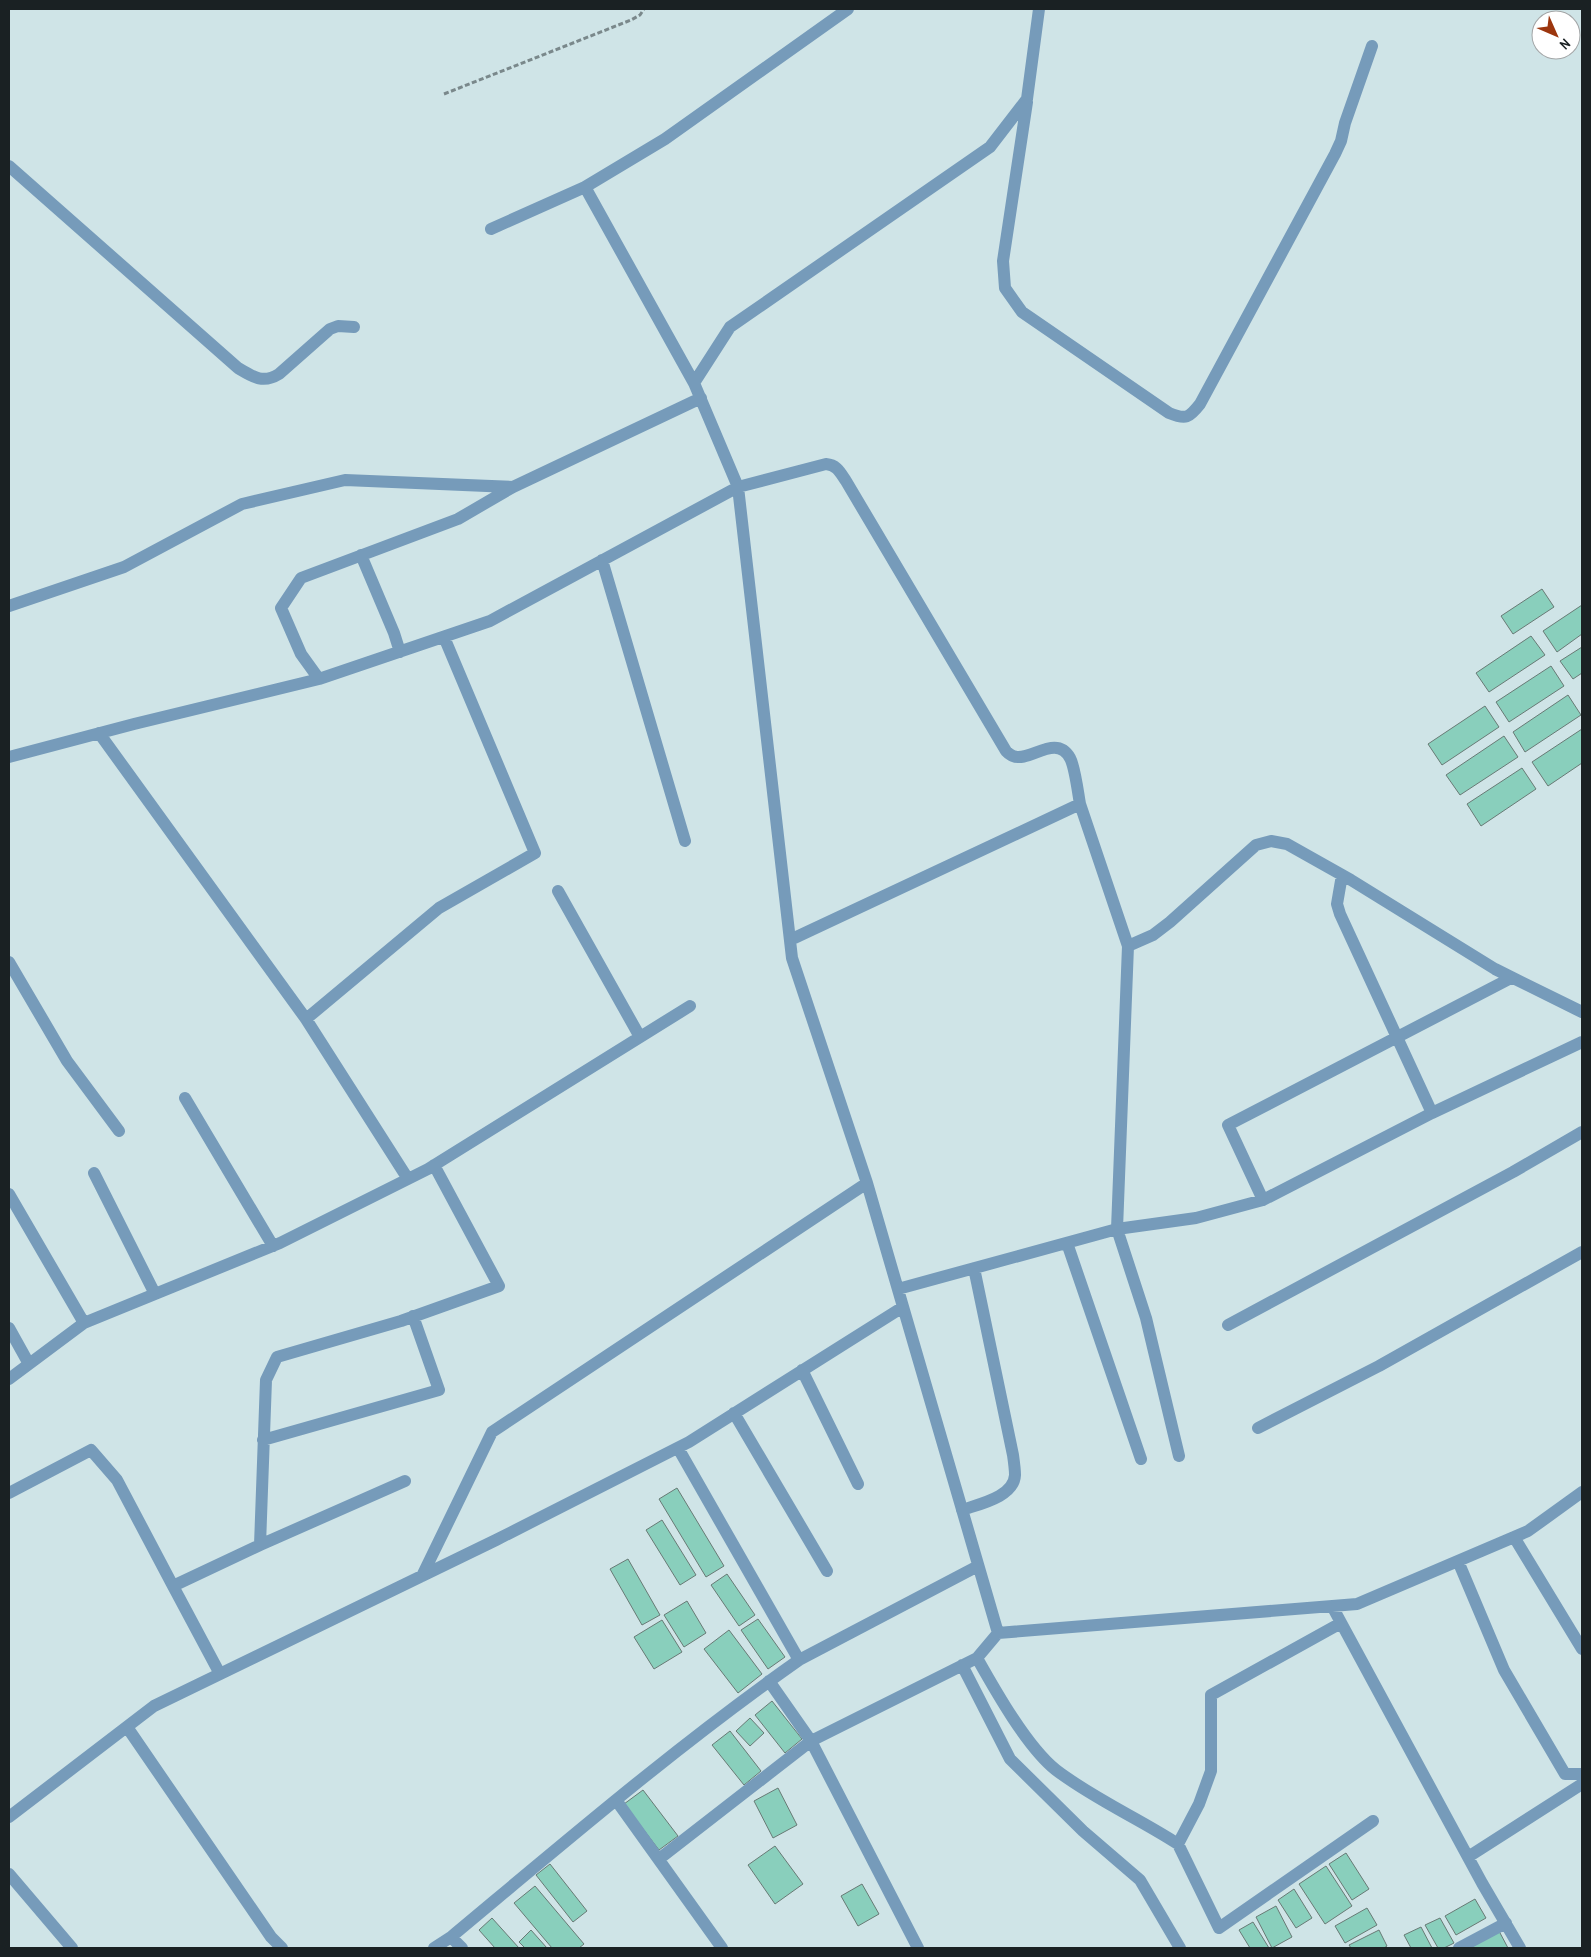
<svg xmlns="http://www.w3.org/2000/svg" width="1591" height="1957" viewBox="0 0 1591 1957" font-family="'Archivo Narrow',sans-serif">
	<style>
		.building { fill: #89cfbc; stroke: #687a75 }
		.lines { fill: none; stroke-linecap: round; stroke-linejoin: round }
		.path { stroke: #7a888b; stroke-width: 3; stroke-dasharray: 5 2.5; stroke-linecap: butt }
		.minor { stroke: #769bba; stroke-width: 12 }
	</style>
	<rect width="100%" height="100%" fill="#cfe4e7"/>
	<!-- building -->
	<path class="building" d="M1542,589L1554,607L1513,634L1501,616Z
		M1582,605V634L1557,652L1543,631Z
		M1531,636L1545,655L1489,692L1476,673Z
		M1582,647V673L1573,679L1560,661Z
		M1551,666L1564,686L1509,722L1496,702Z
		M1568,695L1581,715L1525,752L1513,732Z
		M1485,706L1499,727L1442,765L1428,744Z
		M1582,729V763L1548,786L1532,762Z
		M1504,736L1518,757L1460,795L1446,775Z
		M1522,768L1536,789L1481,826L1467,804Z
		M677,1488L724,1566L706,1577L659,1499Z
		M662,1520L696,1575L680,1585L646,1530Z
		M628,1559L660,1615L642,1625L610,1569Z
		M727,1574L755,1615L739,1626L711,1585Z
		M687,1601L706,1633L684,1647L664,1615Z
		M758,1619L785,1657L768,1669L741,1630Z
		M662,1620L682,1652L654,1669L634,1637Z
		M729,1630L762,1674L738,1693L704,1649Z
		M772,1701L802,1739L785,1753L755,1715Z
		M750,1718L764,1733L750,1746L736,1731Z
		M730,1731L761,1771L744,1785L712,1745Z
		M778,1788L797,1825L773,1838L754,1801Z
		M643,1790L678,1836L659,1850L624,1804Z
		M775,1846L803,1884L775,1904L748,1865Z
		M1346,1853L1369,1889L1352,1900L1329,1864Z
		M550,1864L587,1911L573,1922L536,1875Z
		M1326,1866L1352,1906L1325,1924L1299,1884Z
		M862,1884L879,1914L858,1926L841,1896Z
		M535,1886L584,1944L579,1948H552L514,1903Z
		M1294,1889L1312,1918L1296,1928L1278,1900Z
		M1475,1899L1486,1918L1456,1935L1445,1916Z
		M1276,1906L1292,1937L1272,1948L1256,1917Z
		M1367,1908L1377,1925L1345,1943L1335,1926Z
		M492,1918L519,1948H495L479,1930Z
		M1440,1918L1454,1943L1444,1948H1438L1425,1925Z
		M1253,1922L1269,1948H1250L1239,1930Z
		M1421,1927L1432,1948H1411L1404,1935Z
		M531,1930L547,1948H525L519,1942Z
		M1379,1930L1387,1946L1384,1948H1351L1349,1945Z
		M1499,1931L1508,1948H1472L1471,1946Z"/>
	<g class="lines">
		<!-- path -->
		<path class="path" d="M444,94L631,20L640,15L644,9"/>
		<!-- minor -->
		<path class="minor" d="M1039,9L1027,99L990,147L730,327L694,383L738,487L792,958L867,1183L998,1633L1357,1604L1528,1531L1582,1492
			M1027,102L1003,261L1005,288L1022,312L1169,413C1186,420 1189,418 1200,404L1335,154L1341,141L1345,123L1372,46
			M9,166L238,368C253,377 263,384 279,374L330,329L338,326L354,327
			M491,229L585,187
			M694,383L585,187L665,139L848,9
			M361,555L394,633L400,652
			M602,560L685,841
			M9,606L124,567L242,504L345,480L513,487L701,398
			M319,679L301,654L281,608L301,578L458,519L513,487
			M99,733L306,1019L408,1179
			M9,757L134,724L319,679L490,621L738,487L826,464C837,465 840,472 846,481L1006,751C1008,753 1010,755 1013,756C1029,763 1056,733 1070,758C1075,767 1078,793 1080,804
			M1342,875L1337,904L1340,914L1432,1113
			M558,891L640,1037
			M790,940L1080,804L1128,946L1117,1229L898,1289
			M1128,946L1153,935L1170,922L1256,845L1271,841L1287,844L1351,880L1495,969L1582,1012
			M9,962L67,1061L119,1131
			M306,1019L439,908L535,853L444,637
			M185,1098L273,1246
			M94,1173L155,1294
			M9,1194L84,1323
			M1263,1200L1228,1125L1511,978
			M1067,1243L1141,1459
			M1228,1325L1513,1172L1582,1132
			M9,1328L29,1364
			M802,1370L858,1484
			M9,1379L84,1323L280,1243L428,1169L690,1006
			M734,1413L827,1571
			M1258,1428L1379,1366L1582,1252
			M263,1440L439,1390L413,1316
			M1179,1456L1146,1318L1117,1229L1196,1218L1263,1200L1432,1113L1582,1042
			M9,1493L91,1450L117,1480L173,1586
			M962,1510C979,1504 1014,1497 1015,1475C1015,1469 1014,1462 1013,1455L974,1268
			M1514,1537L1582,1649
			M260,1545L405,1481
			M1458,1561L1504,1670L1565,1774H1582
			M422,1576L492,1432L867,1183
			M1332,1606L1482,1883L1520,1948
			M1341,1623L1211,1695V1771L1199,1804L1178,1844L1219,1928L1373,1821
			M998,1633L977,1658C995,1690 1027,1747 1056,1770C1094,1799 1138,1818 1178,1844
			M799,1660L978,1566
			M962,1665L1010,1759L1083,1831L1140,1880L1180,1948
			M220,1674L173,1586L260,1545L266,1380L277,1357L401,1321L499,1286L434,1165
			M769,1681L811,1741L918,1948
			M127,1727L271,1937L282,1948
			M616,1800L722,1948
			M9,1817L154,1706L496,1540L689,1442L903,1307
			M1468,1857L1582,1784
			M659,1859L811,1741L977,1658
			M9,1874L72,1948
			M451,1937L462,1948
			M434,1948L451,1937C565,1842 678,1745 799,1660L678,1448
			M1459,1948L1506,1923"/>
	</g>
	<!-- border -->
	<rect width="1591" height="1957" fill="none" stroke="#1a2123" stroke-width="20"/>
	<!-- north arrow -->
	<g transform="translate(1556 35) rotate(135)"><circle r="24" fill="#ffffff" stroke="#a3a6a7"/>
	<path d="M0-4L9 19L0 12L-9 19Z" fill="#9c360e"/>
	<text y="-8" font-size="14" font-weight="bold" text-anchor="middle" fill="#1a2123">N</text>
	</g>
</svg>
